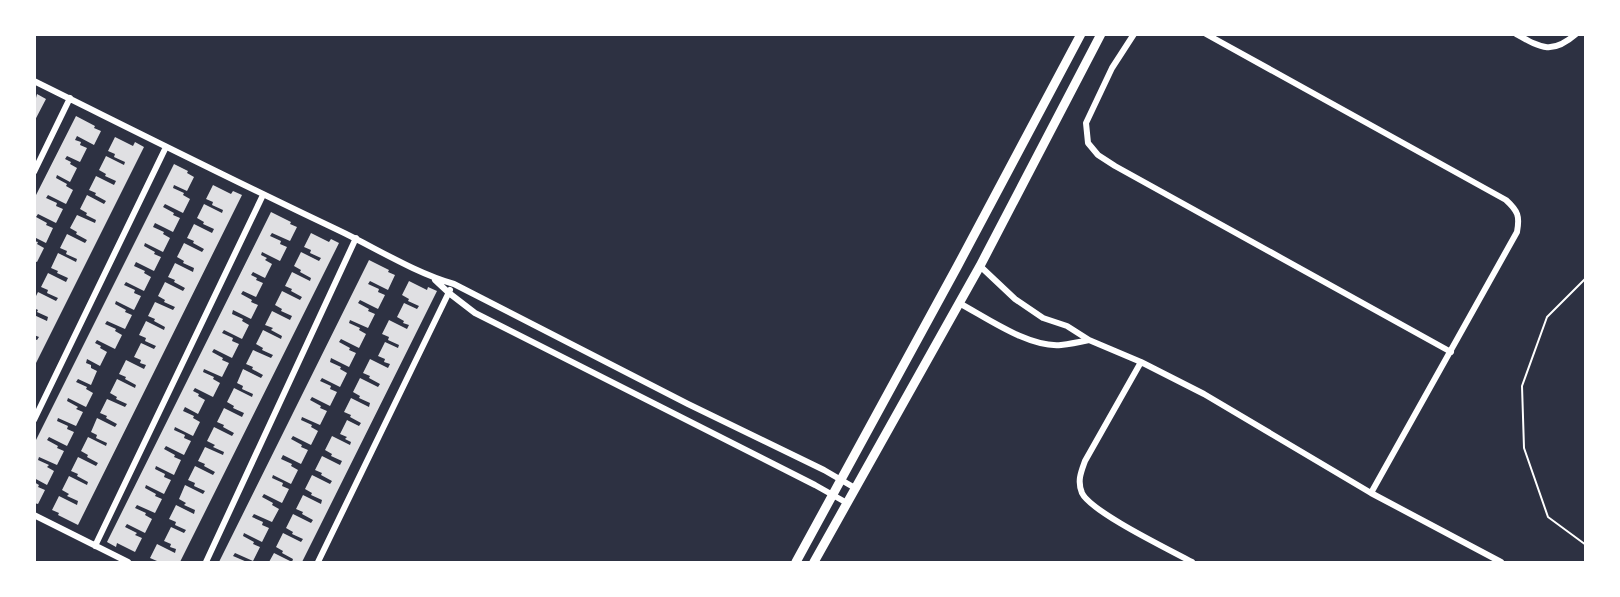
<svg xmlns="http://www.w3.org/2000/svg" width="1620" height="597" viewBox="0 0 1620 597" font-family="Arial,sans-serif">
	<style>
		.building { fill: #e0e0e3 }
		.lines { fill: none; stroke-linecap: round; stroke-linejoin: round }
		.path { stroke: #fff; stroke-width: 2 }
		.minor { stroke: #fff; stroke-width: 6 }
		.secondary { stroke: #fff; stroke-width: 9 }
	</style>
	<rect width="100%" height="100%" fill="#2d3142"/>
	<!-- building -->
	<path class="building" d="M37,94L46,99L34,122V97L36,98Z
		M76,116L95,126L94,128L101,131L94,145L77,136L75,140L81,142L80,145L87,148L80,162L67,156L65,159L71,162L70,164L77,168L70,182L57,175L56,178L67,184L66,186L73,190L66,204L48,195L46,198L57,203L56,206L63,209L56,223L38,214L36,217L47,223L46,225L53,228L46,243L34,237V199Z
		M115,137L133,146L135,142L144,147L34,367V339L37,340L39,337L34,335V315L47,321L48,317L37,312L38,310L34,308V300L38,292L56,301L58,298L47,293L48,290L41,287L48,273L66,282L68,278L57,273L58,271L51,268L58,253L76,262L77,259L66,254L67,251L60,248L67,234L85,243L87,240L76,234L77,232L70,228L77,215L95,223L96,220L86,215L87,213L80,209L87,195L104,204L106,201L95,195L96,193L89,190L96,176L114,185L116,181L105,176L106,174L99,170L106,156L124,165L125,162L114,157L115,154L108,151Z
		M174,164L188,171L187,173L194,177L187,191L174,185L173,188L184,193L183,195L190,199L183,213L165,204L163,207L174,213L173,215L180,218L173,232L155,223L153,227L164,232L163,234L170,238L163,252L145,243L144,246L155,252L154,254L161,257L154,271L136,262L134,266L145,271L144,273L151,277L144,291L126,282L124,285L135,290L134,293L141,296L134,310L116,301L115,304L126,310L125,312L132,315L125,329L107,321L105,324L116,329L115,331L122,335L115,349L97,340L95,343L101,346L100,348L107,352L100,366L87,359L86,363L91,365V368L97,371L91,385L78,379L76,382L87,387L86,389L93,393L86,407L68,398L67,401L78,407L76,409L83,412L76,426L58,418L57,421L68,426L67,429L74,432L67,446L49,437L47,440L58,446L57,448L64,451L57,465L39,457L38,460L49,465L47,467L54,471L47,485L34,478V444Z
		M213,185L231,194L233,191L242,195L78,525L58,515L59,513L52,510L59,496L77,505L78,501L67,496L69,494L62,490L69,476L87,485L88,482L77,476L78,474L71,471L78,457L96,466L98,463L87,457L88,455L81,451L88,437L106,446L107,443L96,438L97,435L91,432L97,418L115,427L117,424L106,418L107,416L100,413L107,399L125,407L127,404L116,399L117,397L110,393L117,379L135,388L136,385L125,379L126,377L119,374L126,360L144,369L146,365L140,363L141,360L134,357L141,343L154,349L156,346L145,341L146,338L139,335L146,321L164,330L165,327L154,321L155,319L148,316L155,302L173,310L175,307L164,302L165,300L158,296L165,282L183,291L185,288L174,282L175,280L168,277L175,263L193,272L194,268L183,263L184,261L177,257L184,243L202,252L204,249L193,243L194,241L187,238L194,224L212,233L214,229L203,224L204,222L197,218L204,204L222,213L223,210L212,205L213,202L206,199Z
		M271,212L291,222L290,224L297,227L290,241L272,233L270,236L281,241L280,244L287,247L280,261L262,252L261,255L267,258L265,260L272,264L265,278L253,272L251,275L257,278L256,280L263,283L256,297L243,291L241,294L252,300L251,302L258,305L251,319L233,310L232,314L243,319L242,321L249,325L242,339L224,330L222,333L233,338L232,341L239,344L232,358L214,349L212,352L223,358L222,360L229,363L222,377L204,369L203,372L214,377L213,379L220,383L213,397L195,388L193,391L199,394L198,396L205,400L198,414L185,407L183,411L194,416L193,418L200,422L193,436L175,427L174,430L185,435L184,438L191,441L184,455L166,446L164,449L175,455L174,457L181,460L174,475L156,466L155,469L165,474L164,477L171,480L164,494L146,485L145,488L156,494L155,496L162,499L155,513L137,505L135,508L146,513L145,515L152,519L145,533L127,524L125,527L137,533L135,535L142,538L135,552L117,543L116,547L107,542Z
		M311,233L329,242L331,239L339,243L180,562H156L157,561L150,558L157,544L175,553L176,549L170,547L171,544L164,541L171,527L184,533L186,530L175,525L176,522L169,519L176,505L194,514L195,510L184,505L186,503L179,499L185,485L203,494L205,491L194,486L195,483L188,480L195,466L213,475L215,472L204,466L205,464L198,461L205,447L223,455L224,452L213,447L215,445L207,441L214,427L232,436L234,433L223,427L224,425L217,422L224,408L242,417L244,413L233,408L234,406L227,402L234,388L252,397L253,394L242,389L243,386L237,383L243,369L261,378L263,375L252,369L253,367L246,364L253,350L271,358L273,355L262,350L263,348L256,344L263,330L281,339L282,336L271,330L273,328L265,325L272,311L290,320L292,316L281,311L282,309L275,305L282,291L300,300L302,297L291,291L292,289L285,286L292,272L310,281L311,278L300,272L301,270L294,266L301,252L319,261L321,258L310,253L311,250L304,247Z
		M34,241L38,242L37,244L44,248L37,262L34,261Z
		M369,260L389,270L388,272L395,275L388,290L370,281L368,284L379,289L378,292L385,295L378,309L360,300L358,303L369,309L368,311L375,314L368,328L350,320L349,323L360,328L359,330L366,334L359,348L341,339L339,342L350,348L349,350L356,353L349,367L331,358L330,362L341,367L340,369L347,373L340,387L322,378L320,381L331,386L330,389L337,392L330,406L312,397L310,400L321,406L320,408L327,411L320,425L302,417L301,420L312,425L311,427L318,431L311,445L293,436L291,439L302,445L301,447L308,450L301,464L283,455L281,459L292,464L291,466L298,470L291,484L273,475L272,478L283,483L282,486L289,489L282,503L264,494L262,497L273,503L272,505L279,509L272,522L254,514L252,517L263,522L262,525L269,528L262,542L244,533L243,536L254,542L253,544L260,547L253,561L235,553L233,556L247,562H219Z
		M409,281L427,290L428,287L437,291L321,524L302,562H269L274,553L292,562L293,559L282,553L283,551L276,547L283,533L301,542L303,539L292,534L293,532L286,528L293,514L311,523L313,520L302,514L303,512L296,509L303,495L321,504L322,500L311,495L312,493L305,489L312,475L330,484L332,481L321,475L322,473L315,470L322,456L340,465L342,461L331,456L332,454L325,450L332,436L350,445L351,442L345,439L347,437L340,434L347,420L359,426L361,423L350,417L351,415L344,412L351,398L369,407L370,403L359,398L360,396L353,392L360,378L378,387L380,384L369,378L370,376L363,373L370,359L388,368L390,364L384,362L385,359L378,356L385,342L398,348L399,345L388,340L389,337L382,334L389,320L407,329L409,325L403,323L404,321L397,317L404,303L417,309L419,306L408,301L409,299L402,295Z
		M34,482L39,485L38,487L45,490L38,504L34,503Z"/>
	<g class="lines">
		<!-- path -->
		<path class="path" d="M1586,278L1547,317L1522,386L1524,448L1548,517L1586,545"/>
		<!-- minor -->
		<path class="minor" d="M1134,34L1112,68L1086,123L1088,143L1098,155L1115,166L1451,352
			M1206,34L1506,200C1518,211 1520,216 1517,232L1371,493
			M1516,34C1541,48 1552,55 1576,34
			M34,81C135,131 236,182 338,230C376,248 413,272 454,284L688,404L824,470L855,488
			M34,172L70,98
			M980,266L1015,299L1043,318L1067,326L1089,340L1141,362L1204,394L1371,493L1501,562
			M435,280L449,293L475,313L815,485L847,503
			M959,303C987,318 1029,348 1061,345C1070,344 1080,342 1089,340
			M1141,362L1085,461C1081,472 1077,481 1082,493C1091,512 1170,550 1192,562
			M34,420L166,147
			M34,515L128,562
			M95,546L263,195
			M206,562L356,238
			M318,562L450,290"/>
		<!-- secondary -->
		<path class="secondary" d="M796,562L957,267L1081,34
			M814,562L980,266L1101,34"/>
	</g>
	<!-- border -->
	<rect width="1620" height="597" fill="none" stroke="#ffffff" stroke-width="72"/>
</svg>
